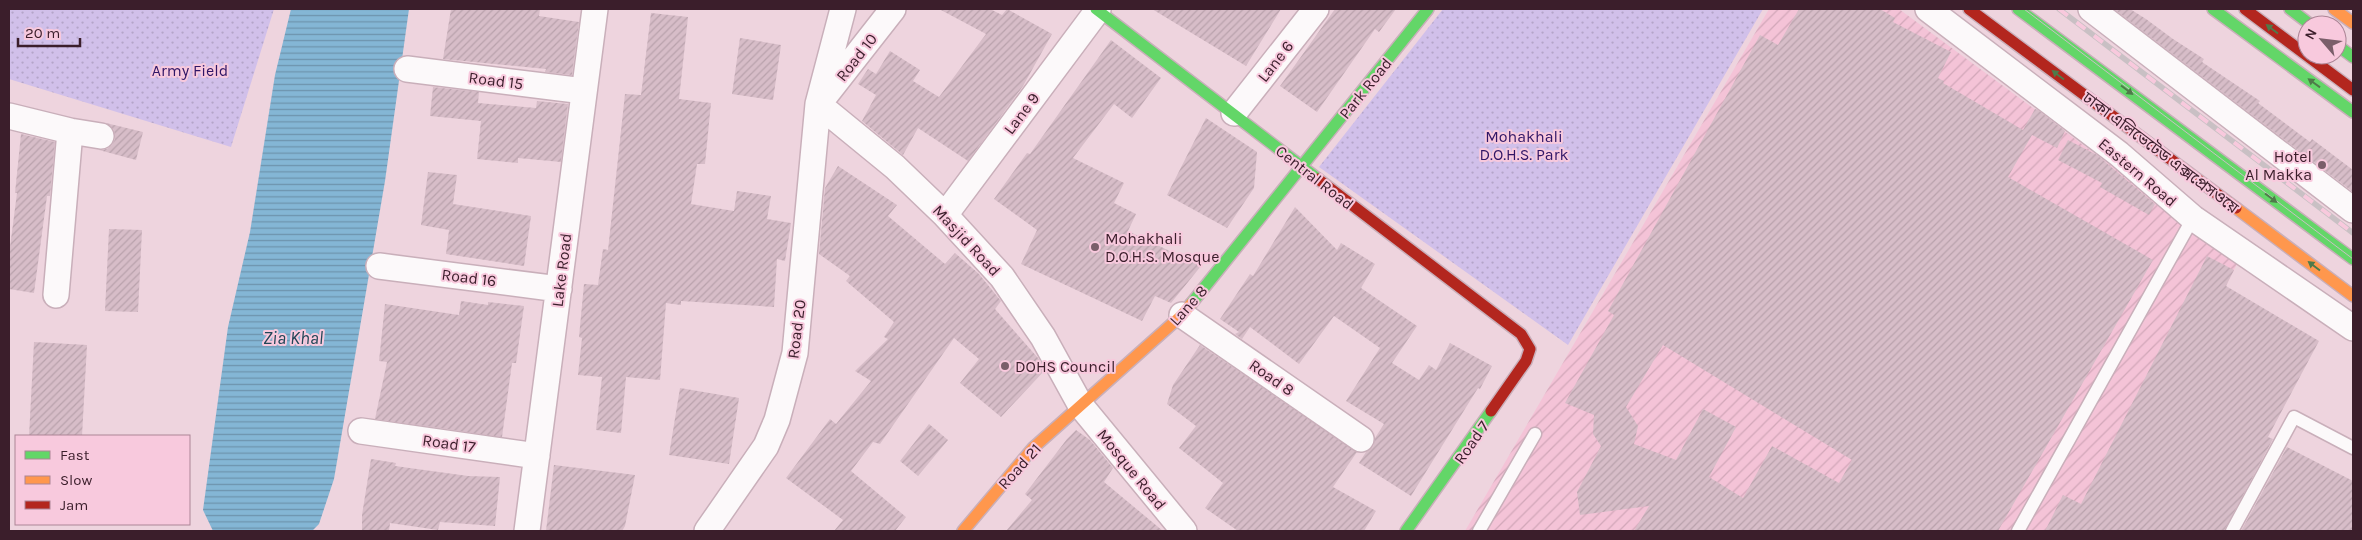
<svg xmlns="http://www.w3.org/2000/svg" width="2362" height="540" viewBox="0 0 2362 540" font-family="Karla,'Noto Sans Bengali',sans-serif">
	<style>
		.industrial { fill: url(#industrial-furrows) }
		.park { fill: url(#park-dots) }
		.water { fill: url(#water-rules) }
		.building { fill: url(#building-hatch); fill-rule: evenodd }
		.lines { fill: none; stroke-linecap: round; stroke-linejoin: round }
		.lane-casing { stroke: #c9afba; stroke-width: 15 }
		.street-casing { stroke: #c9afba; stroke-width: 28 }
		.fast-casing { stroke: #c9afba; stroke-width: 14 }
		.slow-casing { stroke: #c9afba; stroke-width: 14 }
		.jam-casing { stroke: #c9afba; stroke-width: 14 }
		.lane { stroke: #fcf9fa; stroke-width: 12 }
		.street { stroke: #fcf9fa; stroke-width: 25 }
		.fast { stroke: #63d668; stroke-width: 11 }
		.slow { stroke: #ff974d; stroke-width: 11 }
		.jam { stroke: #b3261e; stroke-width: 11 }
		.tram { stroke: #c9c0c4; stroke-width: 1 }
		.rail-casing { stroke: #c9c0c4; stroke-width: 5.5 }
		.rail { stroke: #f8c9dd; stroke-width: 4; stroke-dasharray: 11; stroke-linecap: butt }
		.oneway { fill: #4f7a4a }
		.poi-dot { fill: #7a5e6a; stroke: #f8c9dd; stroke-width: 2 }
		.labels { text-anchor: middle; stroke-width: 4; stroke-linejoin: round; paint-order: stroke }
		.street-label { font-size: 16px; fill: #3b1e2b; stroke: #f8c9dd }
		.park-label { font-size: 16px; fill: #301666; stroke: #f8c9dd }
		.poi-label { font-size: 16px; fill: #3b1e2b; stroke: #f8c9dd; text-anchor: start }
		.water-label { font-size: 18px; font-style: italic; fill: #214657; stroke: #f8c9dd }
	</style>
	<defs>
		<pattern id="industrial-furrows" width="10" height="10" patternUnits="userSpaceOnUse" patternTransform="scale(1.25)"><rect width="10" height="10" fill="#f4c3d7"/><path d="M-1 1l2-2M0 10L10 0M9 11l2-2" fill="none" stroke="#d2a7b9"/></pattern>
		<pattern id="park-dots" width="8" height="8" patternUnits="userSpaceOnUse" patternTransform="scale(1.25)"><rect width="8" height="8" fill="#d1c0ea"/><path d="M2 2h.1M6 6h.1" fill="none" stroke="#b4a5c9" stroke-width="1.8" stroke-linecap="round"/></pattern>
		<pattern id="water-rules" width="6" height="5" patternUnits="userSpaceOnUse" patternTransform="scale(1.25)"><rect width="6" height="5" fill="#84b6d5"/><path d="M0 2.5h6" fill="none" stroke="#6d93ad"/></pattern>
		<pattern id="building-hatch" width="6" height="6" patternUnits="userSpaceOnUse" patternTransform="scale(1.25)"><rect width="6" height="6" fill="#d7bdc8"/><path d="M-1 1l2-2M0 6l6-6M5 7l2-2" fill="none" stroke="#b9a2ac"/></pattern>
	</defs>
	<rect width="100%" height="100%" fill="#eed4de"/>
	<!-- industrial -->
	<path class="industrial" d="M1769,9H1899L2239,260L2102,531H1465Z"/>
	<!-- park -->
	<path class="park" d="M9,9H274L231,147L9,79Z
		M1443,9H1763L1568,345L1319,167Z"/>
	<!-- water -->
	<path class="water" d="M291,9H409L385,181L334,479L319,524L312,531H213L203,510L228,327L250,232L275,75Z"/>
	<!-- building -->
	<path class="building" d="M451,9H540L539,16L579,22L572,75L545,72L546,69L443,59Z
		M939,9H990L1002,15L1007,9L1052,34L1023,86L968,161L918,128L903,155L862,121L876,95L858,84L868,69L876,74L890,51L920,70L913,81L939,97L986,34Z
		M1152,9H1281L1246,66Z
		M1335,9H1396L1379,32L1375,29L1317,112L1280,86Z
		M1799,9H1880L1895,18L1893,22L1951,52L1938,78L1944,81L1943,83L2023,130L2035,109L2038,110L2065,131L2057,148L2032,135L2008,177L2153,260L1998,531H1634L1649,506L1580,515L1577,492L1601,446L1593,434L1594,415L1565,403L1614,315L1608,311L1760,35L1778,45ZM1663,345L1852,460L1839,483L1772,446L1743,498L1709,477L1736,427L1703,409L1676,460L1634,444L1638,426L1626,407Z
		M2114,9H2130L2146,19L2173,39L2204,59L2202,62L2260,101L2258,103L2310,142L2312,139L2353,170V192Z
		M651,13L688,17L679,99L711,103L705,164H697L691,204L734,211L737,191L771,196L767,219L791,223L785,261L777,259L774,307L681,301V305L666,303L660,380L626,377L621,433L596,430L602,377L578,375L582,338L579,337L584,284L598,285L603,249L608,250L625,94L641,95Z
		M740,38L781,45L773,100L732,94Z
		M1111,40L1161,78L1132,118L1114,104L1073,158L1124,183L1114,203L1136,214L1128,231L1201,266L1171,303L1155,296L1142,321L1021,264L1037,230L994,199L1027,153L1030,154Z
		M433,87L479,92L478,103L536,108L537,101L568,104L561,162L518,158V163L477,159L481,121L430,116Z
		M1206,118L1257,152L1254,188L1227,228L1167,195Z
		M106,123L143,132L136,160L99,150L107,149L112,145L115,139L114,130Z
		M21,134L55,142L50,196H47L34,293L9,289V255L17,193H15Z
		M2068,140L2097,155L2155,204L2149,215L2100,187L2102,183L2058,160Z
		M838,166L897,205L888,216L945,264L955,253L979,274L1001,301L995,309L1038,358L1045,370L1001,417L960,383L979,359L954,338L880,444L873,442L851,471L906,517L895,531H834L843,520L786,478L830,419L836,424L871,381L855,371L888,339L884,337L894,322L846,281L850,276L819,254L825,188Z
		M428,172L457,175L453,204L531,216L524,266L446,254L449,230L421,225Z
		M1295,207L1337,250L1341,243L1375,264L1361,288L1417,326L1392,363L1419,380L1429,365L1436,370L1450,343L1492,366L1480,389L1478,388L1411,496L1359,463L1366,452L1373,447L1375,438L1384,424L1346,401L1380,348L1334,316L1299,364L1250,327L1242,339L1235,334L1239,332L1220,319L1250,274L1253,276Z
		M109,229L142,230L138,312L105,311Z
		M2207,256L2234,270L2226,286L2319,341L2268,437L2273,439L2224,531H2045L2063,495L2081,504Z
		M461,301L488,305V302L524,306L516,363H512L502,437L375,419L387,362L379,361L385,304L459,315Z
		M34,342L87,345L82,436H29Z
		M1200,345L1357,452L1333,487L1376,511L1364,531H1238L1205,508L1223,483L1179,448L1196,426L1167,404L1173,385Z
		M680,388L739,398L729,464L669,455Z
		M929,424L948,440L918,476L900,461Z
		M1076,430L1090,440L1113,468L1104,482L1163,531H1006L1032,500L1025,494L1067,439Z
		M2287,447L2353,481V531H2241Z
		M371,459L396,463L395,466L468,476L500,477L495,526L440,522L438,530L390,523L389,531H362V515Z
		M554,465L635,475L625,526L622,531H546Z"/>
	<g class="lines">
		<!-- lane casing -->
		<g class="lane-casing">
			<path id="lane" d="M1479,531L1535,434
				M2018,531L2193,218
				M2232,531L2294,417L2353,448"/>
		</g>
		<!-- street casing -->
		<g class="street-casing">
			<path id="street" d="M1928,9L2119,154L2193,218L2353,328
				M2091,9L2353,210
				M407,69L584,91
				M824,97L893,9
				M818,104L895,167L945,215L1002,277L1043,337L1081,406L1184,531
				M1234,113L1316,9
				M9,116L70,131L56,295
				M70,131L101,136
				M945,215L1098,10
				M379,266L559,289
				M1182,315L1361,439
				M361,431L537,456
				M527,531L595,9
				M707,531L766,446L777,420L795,353L818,104L843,9"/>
		</g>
		<!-- fast casing -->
		<g class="fast-casing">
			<path id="fast" d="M1096,9L1318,179
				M2018,9L2353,259
				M2213,9L2353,112
				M2290,9L2311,25
				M2337,45L2353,57
				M1191,304L1428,9
				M1406,531L1491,411"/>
		</g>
		<!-- slow casing -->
		<g class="slow-casing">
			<path id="slow" d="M2334,9L2353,23
				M2236,208L2353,296
				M963,531L1033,448L1182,315L1191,304"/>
		</g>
		<!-- jam casing -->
		<g class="jam-casing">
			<path id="jam" d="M1969,9L2236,208
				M2245,9L2353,90
				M1318,179L1521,334L1530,349L1526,361L1491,411"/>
		</g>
		<!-- lane -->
		<use href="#lane" class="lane"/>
		<!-- street -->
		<use href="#street" class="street"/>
		<!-- fast -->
		<use href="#fast" class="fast"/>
		<!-- slow -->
		<use href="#slow" class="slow"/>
		<!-- jam -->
		<use href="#jam" class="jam"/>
		<!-- tram -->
		<path class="tram" d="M2024,9L2353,259"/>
		<!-- rail casing -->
		<g class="rail-casing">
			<path id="rail" d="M2059,9L2353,233"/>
		</g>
		<!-- rail -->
		<use href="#rail" class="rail"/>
	</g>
	<!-- one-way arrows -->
	<defs><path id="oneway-solid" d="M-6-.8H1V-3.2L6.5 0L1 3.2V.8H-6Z" transform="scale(1.25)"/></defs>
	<g class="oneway">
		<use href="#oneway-solid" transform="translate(2272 29) rotate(-143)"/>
		<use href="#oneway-solid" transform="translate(2058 75) rotate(-143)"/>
		<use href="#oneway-solid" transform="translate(2314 83) rotate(-144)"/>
		<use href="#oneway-solid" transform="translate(2127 90) rotate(37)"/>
		<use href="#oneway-solid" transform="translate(2271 198) rotate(37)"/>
		<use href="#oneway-solid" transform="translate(2314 266) rotate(-143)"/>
	</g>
	<!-- markers -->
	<g class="poi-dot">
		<circle cx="2322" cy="165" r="5"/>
		<circle cx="1095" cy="247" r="5"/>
		<circle cx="1005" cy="366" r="5"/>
	</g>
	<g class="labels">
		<!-- street labels -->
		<g class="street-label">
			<text transform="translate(856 57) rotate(-52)" y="6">Road 10</text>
			<text transform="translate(1275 61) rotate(-52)" y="6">Lane 6</text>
			<text transform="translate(496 80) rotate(7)" y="6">Road 15</text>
			<text transform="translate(1365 88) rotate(-51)" y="6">Park Road</text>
			<text transform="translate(1021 113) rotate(-53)" y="6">Lane 9</text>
			<text transform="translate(2161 152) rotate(37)" y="6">ঢাকা এলিভেটেড এক্সপ্রেসওয়ে</text>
			<text transform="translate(2138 172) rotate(40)" y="6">Eastern Road</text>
			<text transform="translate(1315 177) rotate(38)" y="6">Central Road</text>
			<text transform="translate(967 240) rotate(47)" y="6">Masjid Road</text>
			<text transform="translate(561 270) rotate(-83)" y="6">Lake Road</text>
			<text transform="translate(469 277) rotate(7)" y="6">Road 16</text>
			<text transform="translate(1188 305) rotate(-48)" y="6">Lane 8</text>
			<text transform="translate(796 329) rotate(-83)" y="6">Road 20</text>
			<text transform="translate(1272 377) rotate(35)" y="6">Road 8</text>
			<text transform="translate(1471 442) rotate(-55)" y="6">Road 7</text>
			<text transform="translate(449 443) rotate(8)" y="6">Road 17</text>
			<text transform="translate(1019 466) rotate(-48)" y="6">Road 21</text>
			<text transform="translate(1132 469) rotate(51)" y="6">Mosque Road</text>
		</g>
		<!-- park labels -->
		<g class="park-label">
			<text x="190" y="76">Army Field</text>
			<text x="1524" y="142">Mohakhali<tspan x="1524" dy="18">D.O.H.S. Park</tspan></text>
		</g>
		<!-- poi labels -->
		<g class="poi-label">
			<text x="2312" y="162" text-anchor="end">Hotel<tspan x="2312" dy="18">Al Makka</tspan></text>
			<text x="1105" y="244">Mohakhali<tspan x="1105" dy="18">D.O.H.S. Mosque</tspan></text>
			<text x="1015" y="372">DOHS Council</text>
		</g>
		<!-- water labels -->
		<g class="water-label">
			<text x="293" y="344">Zia Khal</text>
		</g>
	</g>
	<!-- border -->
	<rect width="2362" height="540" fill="none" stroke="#3b1e2b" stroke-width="20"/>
	<!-- legend -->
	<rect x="15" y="435" width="175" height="90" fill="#f8c9dd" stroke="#ac8596"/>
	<rect x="25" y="451" width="25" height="8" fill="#63d668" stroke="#ac8596"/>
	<text x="60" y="460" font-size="15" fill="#3b1e2b">Fast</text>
	<rect x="25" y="476" width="25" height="8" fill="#ff974d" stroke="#ac8596"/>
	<text x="60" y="485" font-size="15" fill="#3b1e2b">Slow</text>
	<rect x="25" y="501" width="25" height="8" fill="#b3261e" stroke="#ac8596"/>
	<text x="60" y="510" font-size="15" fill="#3b1e2b">Jam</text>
	<!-- north arrow -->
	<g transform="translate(2322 40) rotate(298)"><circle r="24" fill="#f8c9dd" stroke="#ac8596"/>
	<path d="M0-4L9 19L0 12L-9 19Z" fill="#7a5e6a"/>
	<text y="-8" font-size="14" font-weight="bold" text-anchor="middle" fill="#3b1e2b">N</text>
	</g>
	<!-- scale -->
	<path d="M18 38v8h62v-8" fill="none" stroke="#3b1e2b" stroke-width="2.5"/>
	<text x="25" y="38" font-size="15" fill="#3b1e2b" stroke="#f8c9dd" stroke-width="4" paint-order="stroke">20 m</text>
</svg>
